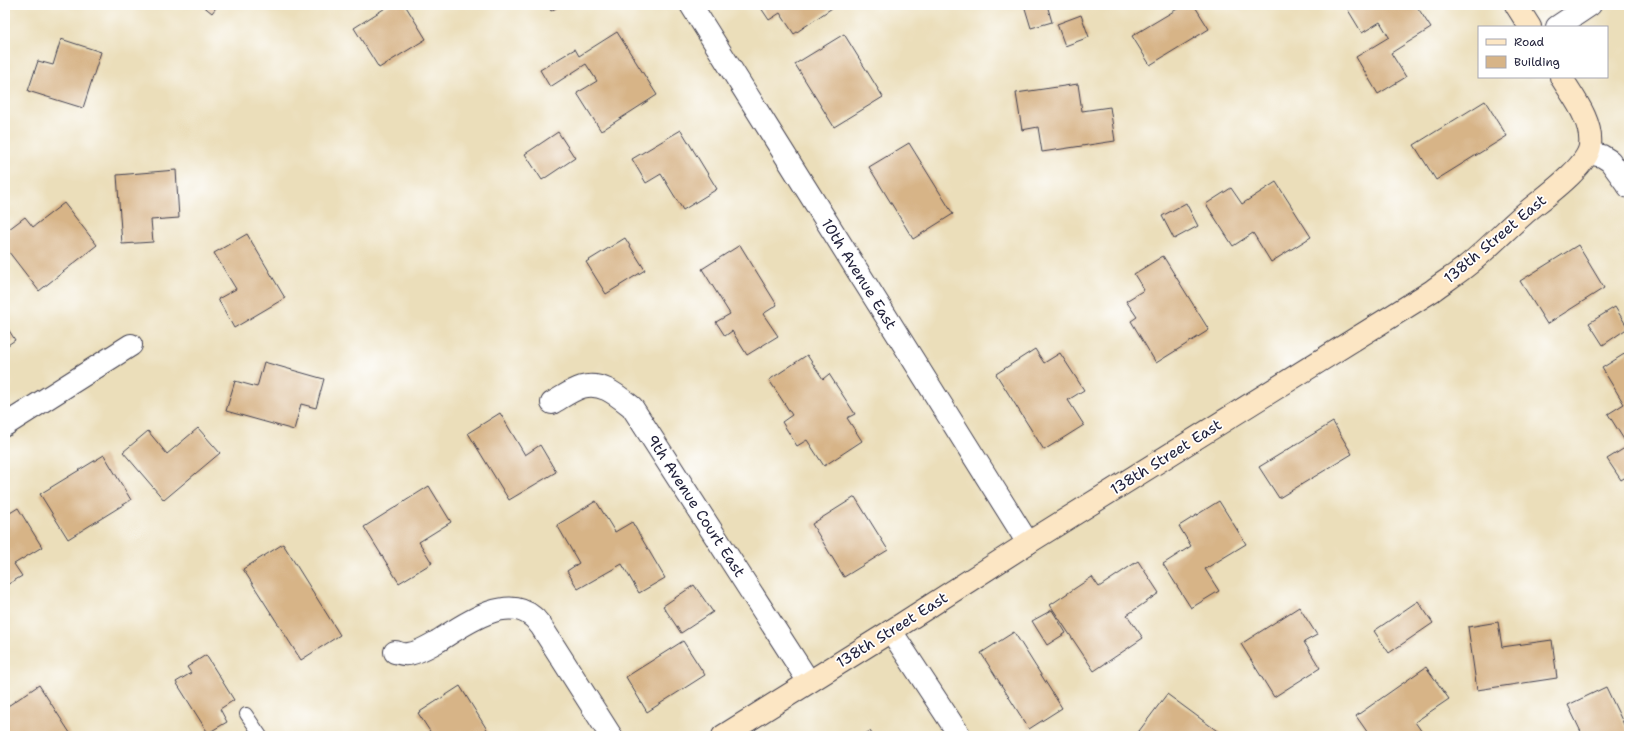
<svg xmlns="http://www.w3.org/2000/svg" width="1634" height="741" viewBox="0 0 1634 741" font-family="'Shantell Sans',sans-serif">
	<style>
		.building { fill: #d7b487 }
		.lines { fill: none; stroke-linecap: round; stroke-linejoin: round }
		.lane-casing { stroke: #403e4e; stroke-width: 14 }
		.street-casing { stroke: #403e4e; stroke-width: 24 }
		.secondary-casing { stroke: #403e4e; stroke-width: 24 }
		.lane { stroke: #fff; stroke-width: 12 }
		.street { stroke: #fff; stroke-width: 22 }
		.secondary { stroke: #fce6c4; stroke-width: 22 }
		.labels { text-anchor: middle; stroke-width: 3.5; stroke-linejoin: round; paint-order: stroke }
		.street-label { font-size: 15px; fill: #22223b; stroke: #fff }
	</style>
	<rect width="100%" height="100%" fill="#fff"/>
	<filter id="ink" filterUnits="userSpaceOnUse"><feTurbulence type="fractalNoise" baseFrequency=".025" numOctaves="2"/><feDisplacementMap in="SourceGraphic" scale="8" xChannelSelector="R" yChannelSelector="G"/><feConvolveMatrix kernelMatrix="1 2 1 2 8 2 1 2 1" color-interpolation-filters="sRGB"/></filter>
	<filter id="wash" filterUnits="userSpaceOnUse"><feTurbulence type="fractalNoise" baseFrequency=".012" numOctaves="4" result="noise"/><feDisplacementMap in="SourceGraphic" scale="16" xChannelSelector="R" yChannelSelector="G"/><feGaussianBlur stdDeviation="0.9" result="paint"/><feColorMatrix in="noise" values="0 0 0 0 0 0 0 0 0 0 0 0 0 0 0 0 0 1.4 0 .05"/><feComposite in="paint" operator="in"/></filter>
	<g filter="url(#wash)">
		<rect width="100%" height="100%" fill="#ebdeba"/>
		<g id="blocks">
			<!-- building -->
			<path class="building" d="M202,5H218L212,13Z
				M390,5H405L426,39L379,68L354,28Z
				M547,5H561L551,11Z
				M759,5H830L832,8L794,34L780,13L769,20Z
				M1024,5H1047L1052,22L1031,28Z
				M1184,5H1194L1209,29L1150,65L1132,36Z
				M1356,5H1416L1431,28L1391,53L1406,77L1378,94L1356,57L1389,37L1380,22L1362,33L1348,10Z
				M1081,15L1089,37L1065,46L1057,24Z
				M617,32L657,95L601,131L577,93L597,81L586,64L550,87L540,70L575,49L579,56Z
				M844,34L883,97L834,127L795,64Z
				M61,39L101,52L83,108L28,91L38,61L53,65Z
				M1078,84L1082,111L1110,107L1115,141L1042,152L1038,127L1022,130L1016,93Z
				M1485,101L1507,136L1436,180L1414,145Z
				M681,130L717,189L683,210L661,174L646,183L632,159Z
				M558,132L575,158L542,180L525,154Z
				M909,143L953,214L913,239L869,167Z
				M176,170L179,218L151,220L153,242L122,244L117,175Z
				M1276,182L1311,237L1271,262L1253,233L1233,246L1206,204L1231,188L1242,204Z
				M64,203L97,245L39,291L5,247V232L25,217L33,227Z
				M1186,203L1198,226L1174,239L1162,216Z
				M247,234L285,298L234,328L218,299L236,289L214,253Z
				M625,238L645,270L606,294L586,262Z
				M740,245L777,305L763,314L778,336L747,355L732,331L725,336L716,322L730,314L702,269Z
				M1578,245L1604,288L1547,324L1520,281Z
				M1163,256L1209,330L1156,363L1131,321L1137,317L1126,301L1144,290L1134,274Z
				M1615,307L1628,328L1603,345L1589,323Z
				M5,324L15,340L5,347Z
				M1035,349L1044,363L1060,353L1084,390L1068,400L1084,425L1044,450L996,374Z
				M1629,351V475L1621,480L1607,459L1628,446L1608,414L1624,404L1602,368Z
				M807,355L823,379L829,374L855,414L847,418L862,441L824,466L807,440L797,446L782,422L792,415L769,380Z
				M264,362L324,379L316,408L301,404L294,430L226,411L235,381L257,387Z
				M500,413L525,455L540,445L556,472L509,500L468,433Z
				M1333,422L1352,454L1279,498L1259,467Z
				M198,428L220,453L164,500L123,452L148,431L167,454Z
				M104,455L131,500L68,539L40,494Z
				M429,486L451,522L419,542L432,563L399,583L364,527Z
				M855,497L888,550L844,577L812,524Z
				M596,501L615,532L632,522L665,578L639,593L622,564L578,589L567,571L579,563L557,525Z
				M1219,501L1246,544L1205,569L1219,591L1191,608L1163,564L1191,546L1179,526Z
				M18,508L42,547L14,564L22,576L5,586V516Z
				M283,544L340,635L301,660L243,569Z
				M1138,561L1159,593L1127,615L1143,638L1094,671L1050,605L1092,577L1099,587Z
				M694,585L713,612L681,633L663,606Z
				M1418,601L1433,623L1389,653L1374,631Z
				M1299,607L1317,635L1304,642L1320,668L1274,697L1241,644Z
				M1052,610L1066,633L1047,645L1032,621Z
				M1498,622L1502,647L1552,640L1557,678L1477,690L1468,627Z
				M1014,632L1062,708L1029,729L981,653Z
				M683,641L705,675L647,712L626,677Z
				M206,655L234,700L220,709L227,722L208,733L176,682L191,673L187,667Z
				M1426,667L1449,699L1415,722L1424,735L1370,736L1356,716Z
				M39,685L72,736H7L5,733V708Z
				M460,686L491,736H433L418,713Z
				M1606,687L1629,735V736H1583L1568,705Z
				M1167,694L1224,736L1136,735Z
				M870,731L873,736H862Z"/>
		</g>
	</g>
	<g filter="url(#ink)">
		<use href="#blocks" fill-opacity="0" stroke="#403e4e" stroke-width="1"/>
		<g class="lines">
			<!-- lane casing -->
			<g class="lane-casing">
				<path id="lane" d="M246,714L261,736"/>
			</g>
			<!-- street casing -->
			<g class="street-casing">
				<path id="street" d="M691,5L1028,543
					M1557,27L1590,5
					M1589,153L1602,156L1610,161L1629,187
					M552,403C561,398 572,390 582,387C602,381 618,396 632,407L809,682
					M5,425L131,345
					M891,631L960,736
					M395,652C399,653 404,655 407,654C416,654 431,645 438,641C462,626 506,593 533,617C536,619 538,623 541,626L611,736"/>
			</g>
			<!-- secondary casing -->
			<g class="secondary-casing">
				<path id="secondary" d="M1516,5L1530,27
					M723,736L891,631L1028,543L1432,291C1442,283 1454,276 1464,268C1485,252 1503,232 1523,215C1540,200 1587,168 1590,146C1593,121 1573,97 1561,77"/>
			</g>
			<!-- lane -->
			<use href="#lane" class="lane"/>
			<!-- street -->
			<use href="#street" class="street"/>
			<!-- secondary -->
			<use href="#secondary" class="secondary"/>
		</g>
	</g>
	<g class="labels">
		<!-- street labels -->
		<g class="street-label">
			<text transform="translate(1495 239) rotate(-40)" y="5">138th Street East</text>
			<text transform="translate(859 274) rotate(58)" y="5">10th Avenue East</text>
			<text transform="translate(1166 457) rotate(-32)" y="5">138th Street East</text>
			<text transform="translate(696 506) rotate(57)" y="5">9th Avenue Court East</text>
			<text transform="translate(892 630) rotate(-32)" y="5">138th Street East</text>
		</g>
	</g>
	<!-- margin -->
	<rect width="1634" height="741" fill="none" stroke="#fff" stroke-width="20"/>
	<!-- legend -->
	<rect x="1478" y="26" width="130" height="52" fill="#ffffff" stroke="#a7a7b1"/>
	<rect x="1486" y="39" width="20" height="6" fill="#fce6c4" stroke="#a7a7b1"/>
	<text x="1514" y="46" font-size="12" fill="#22223b">Road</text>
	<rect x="1486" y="56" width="20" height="12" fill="#d7b487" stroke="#a7a7b1"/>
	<text x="1514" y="66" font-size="12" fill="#22223b">Building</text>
</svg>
